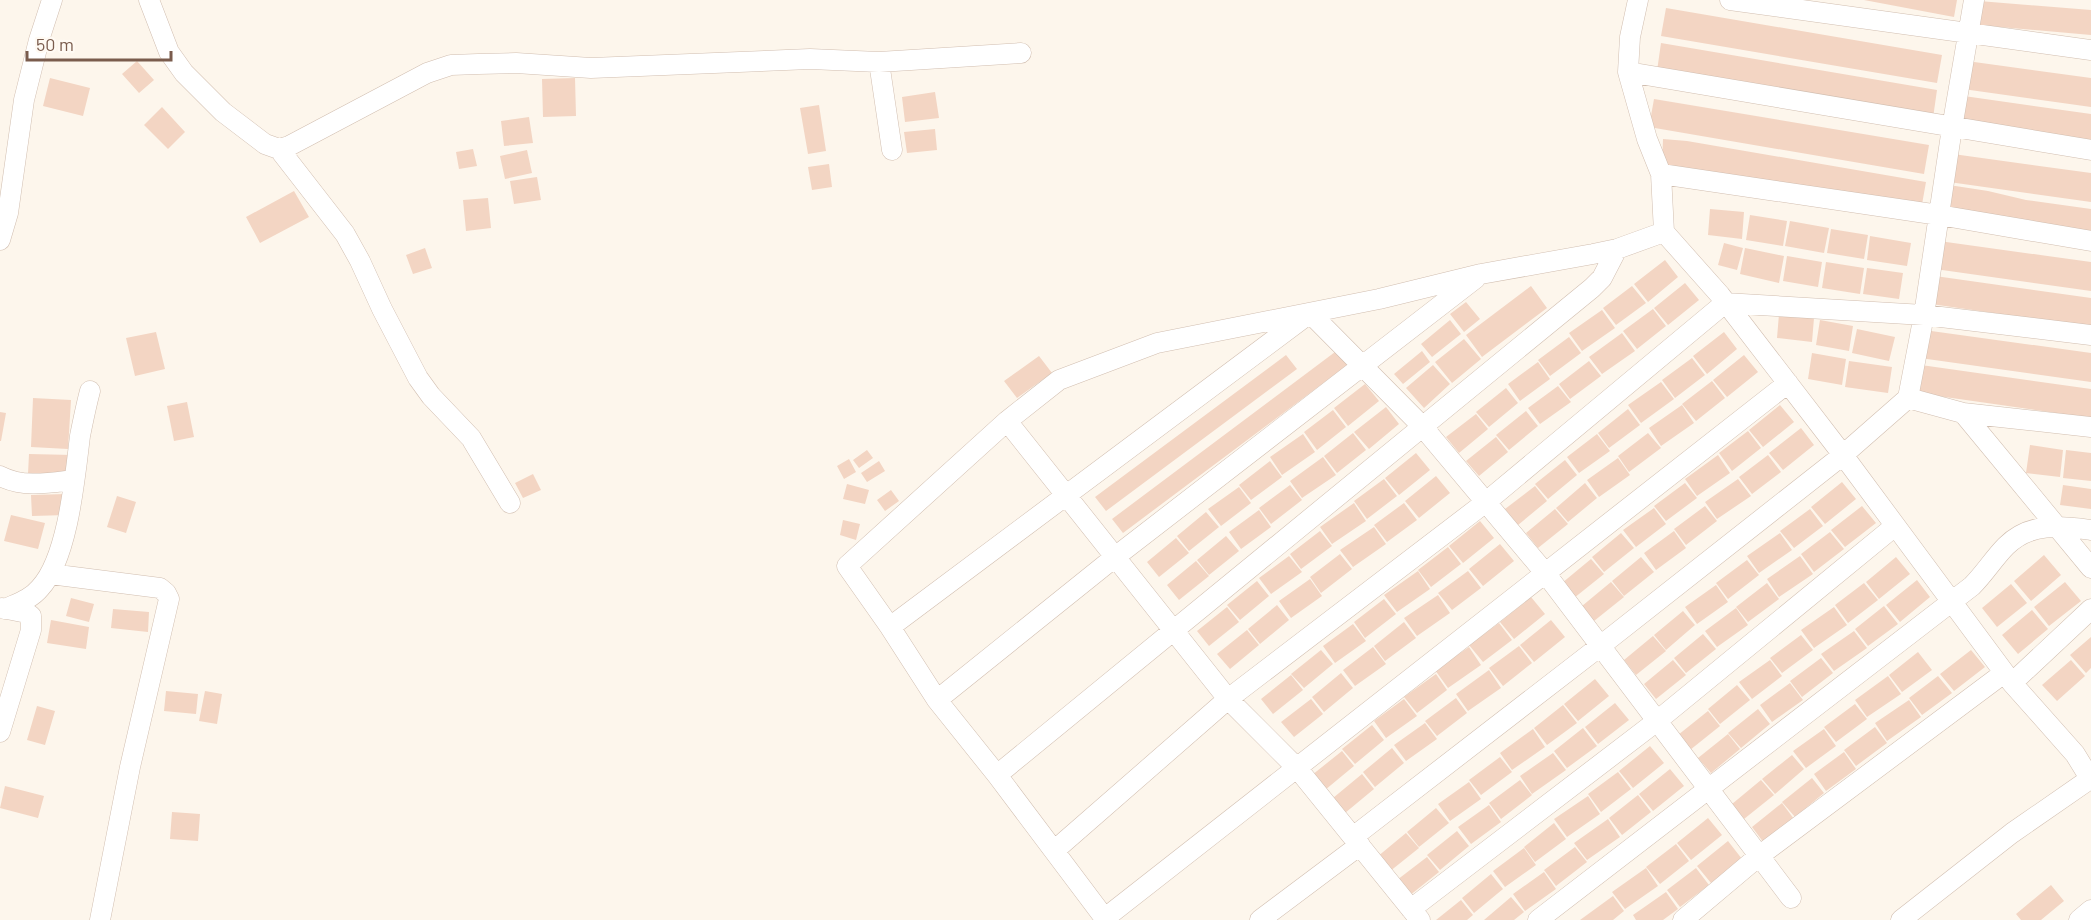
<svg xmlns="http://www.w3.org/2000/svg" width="2091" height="920" viewBox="0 0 2091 920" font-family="Barlow,sans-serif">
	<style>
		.building { fill: #f3d5c3 }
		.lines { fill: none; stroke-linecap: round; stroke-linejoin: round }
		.street-casing { stroke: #d1beb0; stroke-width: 21 }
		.street { stroke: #fff; stroke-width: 20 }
	</style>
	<rect width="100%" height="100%" fill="#fdf6ec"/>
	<!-- building -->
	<path class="building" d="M1864,0H1957L1954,17Z
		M1979,1L2091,10V35L1977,25Z
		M1666,8L1942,55L1937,83L1661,36Z
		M1661,43L1937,90L1933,118L1657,71Z
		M137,61L154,80L139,93L122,74Z
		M1967,61L2091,78V107L1963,89Z
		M50,78L90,88L83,116L43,106Z
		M575,78L576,116L543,117L542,79Z
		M935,92L939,118L905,122L902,97Z
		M1964,96L2091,114V143L1960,124Z
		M1654,99L1929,145L1924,174L1649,127Z
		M819,105L826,151L808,154L800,108Z
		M162,107L185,132L168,149L144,125Z
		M529,117L533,143L504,146L501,121Z
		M935,129L937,150L907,153L904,132Z
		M1663,139L1687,141L1926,182L1921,210L1662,167Z
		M473,149L477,166L459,169L456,152Z
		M527,150L532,173L505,179L500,156Z
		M1953,154L2091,173V202L1949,182Z
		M829,164L832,187L812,190L808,167Z
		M537,177L541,200L514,204L510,181Z
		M1949,185L1988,191L2026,200L2091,209V238L1945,214Z
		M294,191L309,217L260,243L246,217Z
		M488,198L491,228L466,231L463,200Z
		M1710,209L1744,212L1742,239L1708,235Z
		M1750,215L1787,221L1783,246L1746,240Z
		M1790,221L1829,228L1824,253L1785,246Z
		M1831,229L1868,235L1864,259L1827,253Z
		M1870,236L1911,243L1907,266L1867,260Z
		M1939,241L2091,262V291L1935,269Z
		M1724,243L1743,248L1737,270L1718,265Z
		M425,248L432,268L413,274L406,255Z
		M1745,248L1784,256L1779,283L1740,274Z
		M1787,256L1822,262L1818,287L1783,281Z
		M1665,260L1678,277L1648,302L1634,284Z
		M1826,262L1864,268L1860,294L1822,288Z
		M1867,268L1903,273L1899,299L1863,294Z
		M1935,276L2091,298V327L1931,304Z
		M1685,283L1699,300L1668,325L1654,308Z
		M1531,286L1547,308L1482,357L1466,335Z
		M1632,286L1646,303L1616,325L1603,308Z
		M1466,302L1480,319L1464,332L1450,314Z
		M1653,309L1666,326L1637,349L1623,331Z
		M1602,310L1615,328L1582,351L1569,333Z
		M1779,314L1814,318L1812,342L1777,338Z
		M1450,320L1461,334L1432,357L1421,344Z
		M1820,320L1853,326L1849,351L1816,345Z
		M1857,329L1895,337L1889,361L1852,353Z
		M1924,330L2091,353V382L1920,358Z
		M156,332L165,369L135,376L126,338Z
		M1724,332L1737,349L1707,374L1693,356Z
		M1622,333L1635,351L1602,374L1589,357Z
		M1569,337L1581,353L1550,376L1538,360Z
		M1464,339L1481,359L1452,383L1435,362Z
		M1339,349L1350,363L1123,533L1112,519Z
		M1422,351L1430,362L1403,384L1394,374Z
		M1812,353L1846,359L1842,385L1808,379Z
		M1286,355L1297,369L1106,511L1095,497Z
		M1744,355L1758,372L1727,397L1713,380Z
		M1039,356L1052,373L1017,398L1004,381Z
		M1692,358L1705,375L1675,398L1662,380Z
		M1589,361L1601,376L1570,399L1559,384Z
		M1849,361L1892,367L1888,393L1845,387Z
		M1538,362L1550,379L1520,401L1508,384Z
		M1433,365L1450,384L1424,408L1406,388Z
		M1921,365L2091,389V418L1917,393Z
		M1712,381L1725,398L1696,421L1682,404Z
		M1661,382L1674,399L1641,423L1628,405Z
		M1365,384L1379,401L1348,426L1334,408Z
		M1558,386L1571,402L1540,424L1528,408Z
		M1506,388L1518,403L1489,427L1476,412Z
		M33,398L71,400L68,449L31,447Z
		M187,402L194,437L174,441L167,406Z
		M1682,405L1694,423L1661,446L1649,428Z
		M1780,405L1794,422L1763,447L1749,430Z
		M1386,407L1399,424L1369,449L1354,432Z
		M1628,409L1640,425L1609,448L1598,433Z
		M1333,410L1346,427L1317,450L1304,432Z
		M1526,411L1538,426L1509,450L1496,435Z
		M0,412L6,413L1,441H0Z
		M1476,414L1488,429L1459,453L1446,437Z
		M1801,428L1814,445L1783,470L1769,453Z
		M1748,431L1761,448L1732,471L1719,453Z
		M1353,433L1366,450L1337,473L1324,456Z
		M1648,433L1661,448L1629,472L1618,456Z
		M1303,434L1315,452L1282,475L1270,457Z
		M1597,434L1610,451L1579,473L1567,457Z
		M1496,437L1508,452L1479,476L1466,461Z
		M2030,445L2063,450L2060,477L2026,473Z
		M867,450L873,458L859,468L853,460Z
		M2066,450L2091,453V481L2063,478Z
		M1416,453L1430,470L1399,495L1385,478Z
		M29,454L73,455V475L28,474Z
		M1718,455L1730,473L1697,496L1685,479Z
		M1768,455L1781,472L1752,494L1739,477Z
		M1323,457L1336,475L1302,498L1290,481Z
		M1618,458L1630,475L1599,497L1587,480Z
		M849,459L856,472L844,479L837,466Z
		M1565,460L1577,475L1548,499L1535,484Z
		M879,461L885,471L867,482L861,473Z
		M1270,461L1282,477L1251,500L1239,485Z
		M533,474L541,490L523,498L515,483Z
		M1436,476L1450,493L1419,518L1405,501Z
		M1384,479L1397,496L1367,519L1354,501Z
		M1738,479L1751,496L1717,519L1705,502Z
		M1842,482L1856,499L1825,524L1811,507Z
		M1585,483L1597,498L1568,522L1556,508Z
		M1685,483L1697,498L1666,521L1654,506Z
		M847,484L869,490L865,504L843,499Z
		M1290,485L1302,500L1271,524L1259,508Z
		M2063,485L2091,489V509L2060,505Z
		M1535,486L1547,501L1518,525L1505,509Z
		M1239,487L1251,503L1221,526L1208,509Z
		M891,490L899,501L885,511L877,500Z
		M66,494L67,515L32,516L31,495Z
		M117,496L136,502L126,533L107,527Z
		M1354,503L1366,521L1332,544L1320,527Z
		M1404,503L1417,520L1387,542L1374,525Z
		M1705,506L1717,521L1686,545L1674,529Z
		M1862,506L1876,523L1845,547L1831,530Z
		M1654,508L1666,524L1636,547L1623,530Z
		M1555,509L1568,524L1538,548L1526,533Z
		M1810,509L1823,526L1794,548L1780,531Z
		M1259,510L1271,527L1241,549L1229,532Z
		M1206,512L1219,527L1189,551L1177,536Z
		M11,515L45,523L38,549L4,541Z
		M843,520L860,524L856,540L840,535Z
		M1480,521L1494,538L1463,563L1449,546Z
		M1374,527L1386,544L1353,567L1340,550Z
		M1320,531L1332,546L1301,569L1290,554Z
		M1674,531L1686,548L1656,570L1644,553Z
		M1830,532L1844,549L1814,572L1801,554Z
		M1621,533L1634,548L1604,572L1592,557Z
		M1780,533L1792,550L1759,573L1747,556Z
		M1226,536L1239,551L1209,575L1197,560Z
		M1176,538L1189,553L1159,577L1147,562Z
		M1500,544L1514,561L1483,586L1469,569Z
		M1448,547L1461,564L1431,587L1418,570Z
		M1340,554L1352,569L1321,593L1310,577Z
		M2044,555L2061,575L2031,601L2014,581Z
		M1289,556L1302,572L1271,594L1259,578Z
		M1800,556L1813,574L1779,597L1767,579Z
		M1641,557L1654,572L1624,596L1612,581Z
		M1896,557L1910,574L1879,599L1866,582Z
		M1591,559L1604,574L1574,598L1562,583Z
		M1747,560L1759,575L1728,599L1716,583Z
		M1196,561L1209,576L1179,600L1167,585Z
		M1418,571L1430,589L1397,612L1384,595Z
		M1468,571L1481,588L1452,610L1438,593Z
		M1310,579L1322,596L1291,618L1279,601Z
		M1917,580L1930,597L1900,622L1886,605Z
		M1257,581L1269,596L1240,620L1227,605Z
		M1611,582L1624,597L1594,621L1582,606Z
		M2065,582L2081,601L2049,626L2034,607Z
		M1767,583L1779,599L1748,622L1736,607Z
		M1864,583L1878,600L1848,623L1835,605Z
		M2011,584L2027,603L1997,627L1982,608Z
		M1716,585L1728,602L1697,624L1685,607Z
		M1438,595L1450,613L1417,636L1404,618Z
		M1531,597L1545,614L1514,639L1500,622Z
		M71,598L94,604L89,622L66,616Z
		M1384,599L1396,614L1365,638L1354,622Z
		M1277,605L1289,620L1260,644L1248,629Z
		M1884,606L1898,624L1868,646L1855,629Z
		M1227,607L1239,622L1209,646L1197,631Z
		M1834,607L1847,625L1814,648L1801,630Z
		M1736,608L1748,625L1717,647L1705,631Z
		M113,609L149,612L148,632L111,628Z
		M2032,610L2048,629L2018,654L2002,635Z
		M1683,611L1695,625L1666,650L1654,635Z
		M51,620L89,627L86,649L47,643Z
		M1551,620L1565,637L1534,662L1520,645Z
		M1404,622L1416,638L1385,661L1374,646Z
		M1499,623L1512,640L1483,662L1469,645Z
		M1353,624L1366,641L1335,663L1323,646Z
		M1247,630L1259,645L1230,669L1217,654Z
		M1854,631L1867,648L1834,671L1821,654Z
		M1703,634L1716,649L1686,673L1674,658Z
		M1801,635L1813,650L1782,673L1770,658Z
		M1653,636L1666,651L1636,675L1624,660Z
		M2091,637V668L2086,673L2070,655Z
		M1519,646L1532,663L1503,686L1489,668Z
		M1373,647L1386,664L1355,686L1343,670Z
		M1469,647L1481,665L1448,688L1435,670Z
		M1321,650L1333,664L1304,688L1291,674Z
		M1971,650L1985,667L1954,691L1940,674Z
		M1918,652L1932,670L1902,692L1889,675Z
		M1821,658L1833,673L1802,697L1790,681Z
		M1673,660L1686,675L1656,699L1644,684Z
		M1770,660L1782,676L1752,699L1739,682Z
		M2071,660L2085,676L2057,701L2042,685Z
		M1489,670L1501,688L1468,711L1456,694Z
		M1341,673L1353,688L1324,712L1312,697Z
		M1436,674L1447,690L1417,713L1404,697Z
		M1291,675L1303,690L1273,714L1261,699Z
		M1888,676L1901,694L1867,717L1855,700Z
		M1938,676L1952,693L1922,715L1909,698Z
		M1595,679L1609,696L1578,721L1564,704Z
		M1790,683L1803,700L1772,722L1760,705Z
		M1737,685L1750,700L1720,724L1708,709Z
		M166,691L198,694L196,714L164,711Z
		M205,691L222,694L217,724L199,721Z
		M1456,698L1467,713L1437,736L1425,721Z
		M1311,699L1323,714L1294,737L1281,722Z
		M1404,699L1417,716L1386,738L1374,721Z
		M1909,700L1921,717L1887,741L1875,723Z
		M1615,703L1629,720L1598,744L1585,727Z
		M1855,704L1867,719L1836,742L1824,727Z
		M1563,705L1577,723L1547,745L1534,728Z
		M37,706L55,711L45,745L27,740Z
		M1758,709L1770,724L1741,748L1728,733Z
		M1708,711L1720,726L1690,750L1678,735Z
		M1425,723L1437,739L1406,761L1394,745Z
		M1372,725L1384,740L1355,764L1342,749Z
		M1875,727L1887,743L1856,766L1844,750Z
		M1583,728L1597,746L1567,768L1554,751Z
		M1533,729L1545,747L1512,770L1500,753Z
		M1824,729L1836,746L1806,768L1793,751Z
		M1728,734L1740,749L1711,773L1698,758Z
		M1650,746L1664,763L1633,788L1619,771Z
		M1392,748L1404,763L1375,787L1363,772Z
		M1342,751L1354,766L1325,790L1312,775Z
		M1844,752L1856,769L1826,791L1814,774Z
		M1553,753L1566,770L1532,794L1520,776Z
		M1792,755L1804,769L1775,794L1762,779Z
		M1500,757L1512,772L1481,795L1469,780Z
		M1670,769L1684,786L1653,811L1639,794Z
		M1618,772L1631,789L1601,812L1588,794Z
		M1362,774L1374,789L1345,813L1333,798Z
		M1812,778L1824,793L1795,817L1782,802Z
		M1520,780L1532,795L1501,819L1489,803Z
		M1761,780L1774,795L1744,819L1732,804Z
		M1469,782L1481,799L1450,821L1438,804Z
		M5,786L44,796L38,818L0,808Z
		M1638,795L1651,812L1622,835L1609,818Z
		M1588,796L1600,814L1567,837L1554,819Z
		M1782,803L1794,819L1764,843L1752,827Z
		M1489,805L1501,822L1471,844L1458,827Z
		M1436,808L1449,823L1419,847L1407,832Z
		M172,812L200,814L198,841L170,839Z
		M1708,818L1722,835L1691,860L1677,843Z
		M1608,819L1620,837L1587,860L1574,843Z
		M1554,823L1566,839L1535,862L1524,847Z
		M1457,831L1469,846L1440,870L1427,855Z
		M1406,833L1419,848L1389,872L1377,857Z
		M1728,841L1742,859L1711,883L1697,866Z
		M1676,844L1689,861L1660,884L1646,867Z
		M1575,847L1587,862L1556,886L1544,870Z
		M1524,848L1536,865L1505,887L1493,871Z
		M1427,857L1439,872L1409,896L1397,880Z
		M1646,868L1658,886L1625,909L1612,892Z
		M1696,868L1709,885L1680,907L1667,890Z
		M1544,872L1556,889L1525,911L1513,894Z
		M1491,874L1503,889L1474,913L1462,898Z
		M2051,885L2064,901L2041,920H2021L2016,914Z
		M1666,892L1678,909L1663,920H1636L1633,915Z
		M1613,896L1624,911L1613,920H1580Z
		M1511,897L1524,912L1514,920H1484Z
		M1461,900L1473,915L1467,920H1436Z"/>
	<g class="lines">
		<!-- street casing -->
		<g class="street-casing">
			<path id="street" d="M149,0L169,52L184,73L223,112L265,144L279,149L289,146L427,73L451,65L478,64L516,63L591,68L810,59L879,62L1021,53
				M1638,0L1630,37L1628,72L1647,139L1661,174L1664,232L1720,295L1843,455L2012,683L2075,754L2091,780
				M1730,0L2091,50
				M879,62L892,150
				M1628,72L2091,150
				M279,149L345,234L360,261L382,309L418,378L431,396L471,438L510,503
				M1661,174L1939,215L2091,241
				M0,240L8,213L24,100L39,40L52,0
				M1908,398L1963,413L2091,427
				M1963,413L2091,568
				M1007,421L847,566L890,627L937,700L997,775L1106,920
				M0,476C23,488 49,483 74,480
				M50,574L160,588L166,593L169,599L130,767L100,920
				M5,609C18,603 31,599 40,588C68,558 75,477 80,436C83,421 86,406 90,391
				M890,627L1310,313L1422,426L1546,574L1791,898
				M2012,683L2091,609
				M937,700L1115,557L1476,278
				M0,732L31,630V616L27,613L2,608
				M997,775L1592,288L1602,278L1617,249
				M1353,837L1599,647L1843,455L1908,398L1924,315L1952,128L1974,0
				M1055,850L1228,699L1486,502L1725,303L1924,315L2091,335
				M1411,909L1657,721L1895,526
				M1105,918L1788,383
				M1260,920L1360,845
				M1420,920L1297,768L1228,699L1007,421L1059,380L1157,343L1379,299L1481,274L1593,254L1617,249L1664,232
				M1538,920L1972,586C1985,573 1994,558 2006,546C2030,522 2060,526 2091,530
				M1683,920L1759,856L2004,673
				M1901,920L2012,833L2090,779
				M2079,920L2091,910"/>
		</g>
		<!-- street -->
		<use href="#street" class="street"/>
	</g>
	<!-- scale -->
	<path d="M27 51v9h144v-9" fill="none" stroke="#7a5c4d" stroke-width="3"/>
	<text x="36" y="51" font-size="18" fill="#7a5c4d" stroke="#fffaf3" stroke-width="4.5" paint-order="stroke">50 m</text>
</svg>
